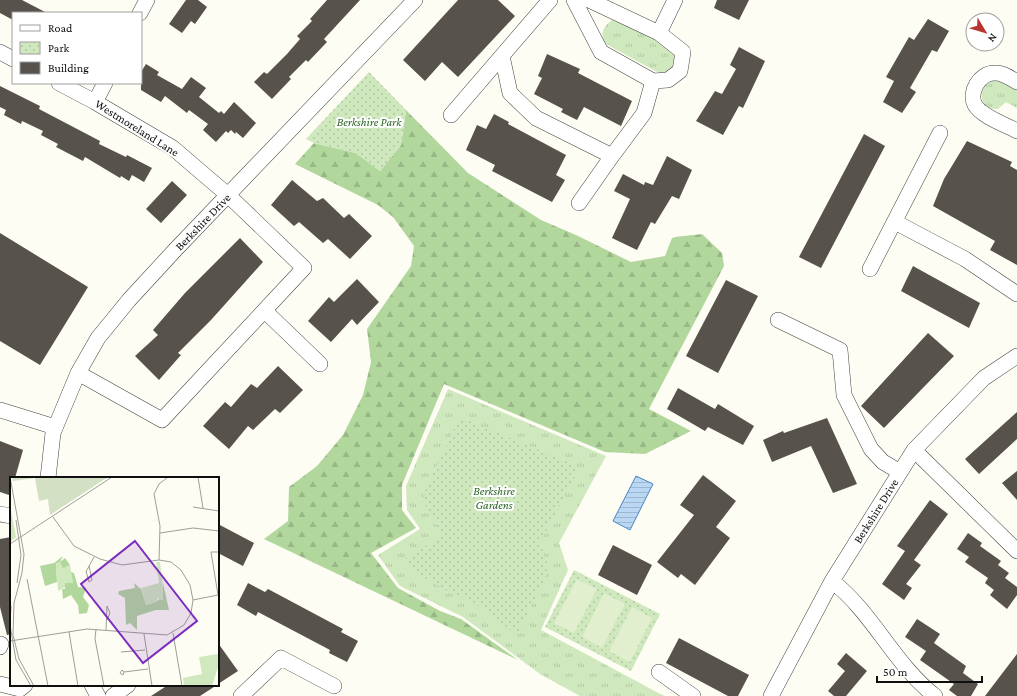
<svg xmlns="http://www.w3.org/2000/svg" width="1017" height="696" viewBox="0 0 1017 696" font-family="'Crimson Pro',serif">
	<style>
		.grass { fill: url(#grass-tufts) }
		.forest { fill: url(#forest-firs) }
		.park { fill: url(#park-dots) }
		.pitch { fill: #e1efcf }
		.water { fill: url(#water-rules); stroke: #4586c6 }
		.building { fill: #58524c }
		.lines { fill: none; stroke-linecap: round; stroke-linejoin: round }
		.minor-casing { stroke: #424242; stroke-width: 16 }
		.minor { stroke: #fff; stroke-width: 15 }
		.labels { text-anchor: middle; stroke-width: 4; stroke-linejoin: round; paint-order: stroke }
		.park-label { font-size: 12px; font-style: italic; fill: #2a6423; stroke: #fff }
		.street-label { font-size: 12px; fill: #0f0f0f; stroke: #fff }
		.inset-road { fill: none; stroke: #9e9e98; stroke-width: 1 }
		.view { fill: #7b2cbf; fill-opacity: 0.15; stroke: #7b2cbf; stroke-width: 2 }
		.inset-edge { fill: none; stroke: #0f0f0f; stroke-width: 2 }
	</style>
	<defs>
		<pattern id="grass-tufts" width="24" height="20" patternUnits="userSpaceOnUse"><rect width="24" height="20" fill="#cfe8bd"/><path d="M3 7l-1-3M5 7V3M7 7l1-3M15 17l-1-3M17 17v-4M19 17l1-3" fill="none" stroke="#b1c6a1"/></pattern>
		<pattern id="forest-firs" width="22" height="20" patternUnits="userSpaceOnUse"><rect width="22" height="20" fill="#b2d79d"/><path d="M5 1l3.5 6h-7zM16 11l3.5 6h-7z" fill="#98b786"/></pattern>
		<pattern id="park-dots" width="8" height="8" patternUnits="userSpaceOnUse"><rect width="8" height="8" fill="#cfe8bd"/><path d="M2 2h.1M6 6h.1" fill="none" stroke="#b1c6a1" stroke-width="1.8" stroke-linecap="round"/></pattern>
		<pattern id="water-rules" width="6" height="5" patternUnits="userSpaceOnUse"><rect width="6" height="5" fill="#bad8f3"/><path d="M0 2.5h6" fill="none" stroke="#9fb8cf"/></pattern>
	</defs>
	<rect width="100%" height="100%" fill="#fefdf3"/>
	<!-- grass -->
	<path class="grass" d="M612,20L618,21L668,46L675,51L678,62L671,72L661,74L606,44C599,35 603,27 612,20Z
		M997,80L1017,89V108L1006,102L998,109C977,110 976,83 997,80Z
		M448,389L606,456L559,543L568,570L541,630L664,696H580L540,674L463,617L400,586L378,555L420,529L407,510L406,486Z"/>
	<!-- forest -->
	<path class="forest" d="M406,110L468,173L541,220L576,235L631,262L665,256L672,238C682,235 691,236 702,234L722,253L724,266L649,409L691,431L645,454L605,452L444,384L402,485V510L416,528L371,553L398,588L440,611L461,619L518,660L264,539L288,521L289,487L317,466L343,435L363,395L371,362L367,329L411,266L414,246L393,217L378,205L295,164L314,143L356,153L380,171L401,145Z"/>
	<!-- park -->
	<path class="park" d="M369,72L406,110L401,145L380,171L356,153L314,143L306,139Z
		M460,417L580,467L540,543L549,569L517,635L469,599L456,596L411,570L405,559L443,535L426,507L424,493Z
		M574,570L660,614L631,671L545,627Z"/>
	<!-- pitch -->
	<path class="pitch" d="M577,579L597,589L574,633L554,623Z
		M604,593L625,604L602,648L582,637Z
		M632,607L652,618L630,662L609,651Z"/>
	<!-- water -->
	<path class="water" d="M636,476L653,484L630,530L613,521Z"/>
	<!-- building -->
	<path class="building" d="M0,0H22L47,13H13V20L0,13Z
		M186,0H198L207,7L195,24L191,21L182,33L169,24Z
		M327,0H360L324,39L327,42L308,62L306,60L289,77L291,79L272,99L254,82L264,72L267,74L287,54L300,39L297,36L312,21L310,19Z
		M458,0H498L515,16L458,77L442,62L425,81L403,60Z
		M717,0H749L739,20L714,8Z
		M928,19L949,31L937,52L932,50L910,88L916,92L902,113L883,102L894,81L886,77L909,37L914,40Z
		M739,47L765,61L743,108L739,106L723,135L696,121L715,91L722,94L736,69L730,65Z
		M547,54L580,69L578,73L632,101L621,126L584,107L577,120L561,112L563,109L534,94L542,78L538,76Z
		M146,64L159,72L157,75L182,89L191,77L206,88L199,97L219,113L221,111L224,114L234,102L256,123L243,138L236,132L235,134L231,130L228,133L226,131L216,142L203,130L208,124L189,110L187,113L165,96L161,102L141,90V72Z
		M0,86L40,106L39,109L100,141L99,144L126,157L127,155L152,168L144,182L132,175L129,181L121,176L120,178L85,157L83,161L56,147L58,144L41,135L43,131L22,121L21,124L4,115L6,110L0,107Z
		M494,114L509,122L508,124L566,155L556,175L565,180L552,202L492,171L495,165L466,150L477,125L486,129Z
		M864,134L885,146L821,268L799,257Z
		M967,141L1012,162L1010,166L1017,170V265L990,250L995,241L933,206L944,179Z
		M667,156L692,170L679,199L672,196L655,224L651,222L637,250L612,238L630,199L614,191L623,174L644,185L645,182L653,185Z
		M292,180L317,201L323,198L344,218L349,214L372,236L350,259L328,239L323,243L299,222L294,226L271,205Z
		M172,181L187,195L161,223L146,209Z
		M0,233L88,287L40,365L0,341Z
		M240,238L263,262L211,320L178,353L181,355L159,380L135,356L158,335L153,330L185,293Z
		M913,266L980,303L969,328L901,291Z
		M357,279L379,302L357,325L352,319L331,342L308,321L329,297L334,302Z
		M726,280L758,296L718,373L686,356Z
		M928,333L954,356L884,428L861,406Z
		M278,366L303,390L280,413L275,409L253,430L248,426L229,449L203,426L225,402L231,407L251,384L257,388Z
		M678,388L715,409L718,404L754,426L743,445L708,427L705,431L667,409Z
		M1017,412V439L979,474L965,459Z
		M827,418L857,484L833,493L811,446L772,462L763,440L783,431L784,433Z
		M0,441L23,450L15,478H11L9,495L0,492Z
		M1017,471V500L1002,483Z
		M703,475L736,501L716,527L730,538L695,585L681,574L678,578L657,562L694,515L680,505Z
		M930,500L948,514L914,560L921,565L906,584L912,588L904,600L882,584L905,551L897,546Z
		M218,524L254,543L243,566L218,553Z
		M968,533L982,543L980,546L1001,561L998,565L1009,573L1005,578L1017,587V595L1007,609L990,595L994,590L985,583L988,578L965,562L969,557L957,549Z
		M11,537V634L7,635L0,607V539Z
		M613,545L652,565L637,595L598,575Z
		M248,583L265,592L268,589L343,629L341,632L358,641L347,662L329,653L330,650L258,612L256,616L237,605Z
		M917,619L940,634L934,643L966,666L963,673L978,684L971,696H957L949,690L954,684L920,660L926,651L905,637Z
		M679,638L749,675L738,696H728L666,663Z
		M218,643L238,671L218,684Z
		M846,653L867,671L846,696H834L828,691L845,671L837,664Z
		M1017,654V696H985Z
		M168,685H217L200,696H151Z"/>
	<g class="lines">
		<!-- minor casing -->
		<g class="minor-casing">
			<path id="minor" d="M574,0L601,52L653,81L668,80L680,71L683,52L659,33L589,0
				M140,13L147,0
				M659,33L675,0
				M0,52L13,59
				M502,56L510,93L536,118L612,156
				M1017,82C1010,78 1002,72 994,73C980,73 968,92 975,105C981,116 1006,125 1017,131
				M59,83L95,102L173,148L229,196L304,268L162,420L78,373
				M95,102L105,83
				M451,115L550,0
				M579,203L612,156L644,113L653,81
				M895,222L965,259L1017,294
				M870,269L940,133
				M265,311L320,364
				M778,320L840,350L844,395L871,449L883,462L900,472
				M0,410L55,427
				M914,450L1017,551
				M48,478L53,433L78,373L98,338L129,300L176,249L415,0
				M0,514L11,516
				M832,581C873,613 894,664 935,696
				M0,647L1,644
				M659,672L693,696
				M0,684L20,689L25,685
				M92,685L98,696
				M113,696L128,685
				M241,696L281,658L334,686
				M771,696L832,581L914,450L984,378L1017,356"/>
		</g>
		<!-- minor -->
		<use href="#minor" class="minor"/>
	</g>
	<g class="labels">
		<!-- park labels -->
		<g class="park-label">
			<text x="369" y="126">Berkshire Park</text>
			<text x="494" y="495">Berkshire<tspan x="494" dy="14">Gardens</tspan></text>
		</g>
		<!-- street labels -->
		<g class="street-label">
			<text transform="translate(137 128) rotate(32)" y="4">Westmoreland Lane</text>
			<text transform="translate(203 222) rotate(-46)" y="4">Berkshire Drive</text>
			<text transform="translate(876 511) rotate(-58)" y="4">Berkshire Drive</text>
		</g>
	</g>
	<!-- overview -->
	<g transform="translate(10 477)">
		<rect width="209" height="209" fill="#fefdf3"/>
		<path d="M50,85L56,89L60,88L63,106L48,114L46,88ZM146,85H150L154,119L153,123L148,121L146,125L136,128L131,111L149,106Z" fill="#cfe8bd"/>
		<path d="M53,79L50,85L55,81L60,88L53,91L50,85L46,87L47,105L35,109L30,89L44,86ZM61,95L64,96L68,110L76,111L73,120L79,128L77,136L69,137L68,128L61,118L53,122L52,112H55V106H63ZM124,106L131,112L136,128L146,125L149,122L153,123V106L159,133H146L127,139V153L120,146L116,148L115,121L108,117L109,114L125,111Z" fill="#b2d79d"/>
		<path d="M2,0H98L40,38L38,22L29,24L25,1L3,4Z" fill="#d4e0c4"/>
		<path d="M0,28L6,60L0,65ZM151,107L152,121L148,119L145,123L137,125L134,113ZM208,177L209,187L202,209H174L173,201L192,197L189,180Z" fill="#cfe8bd"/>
		<path class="inset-road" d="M0,0L14,77L12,96L4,126L3,158L9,182L24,209M188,0L193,31M183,30L209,34M6,43L11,78L7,106M150,56L183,51L209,54M0,67L102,0M149,83L150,49L144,17L149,7L158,0M79,89L82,103L79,105L76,94L77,93L84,80M17,102L38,209M208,118L201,75H209M183,123L208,118M0,147L1,129M0,148L6,183L21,209M86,152L85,162L94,209M96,153L97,129L100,136L97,143M59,155L68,209M163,156L172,209M134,157L142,209M0,164L77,152L157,158L174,148L181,136L183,123L180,108L171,93L161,85L149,83L112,88L90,82L64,69L43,40M111,175L135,173M114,195L113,198L110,196L112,193L114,195L138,192"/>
		<path class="view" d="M125,64L187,144L133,186L71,107Z"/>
		<rect width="209" height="209" class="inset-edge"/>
	</g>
	<!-- legend -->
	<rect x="12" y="12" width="130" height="72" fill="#ffffff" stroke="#9f9f9f"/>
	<rect x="20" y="25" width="20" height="6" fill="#ffffff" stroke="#9f9f9f"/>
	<text x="48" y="32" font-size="12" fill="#0f0f0f">Road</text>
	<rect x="20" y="42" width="20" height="12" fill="url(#park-dots)" stroke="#9f9f9f"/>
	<text x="48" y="52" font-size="12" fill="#0f0f0f">Park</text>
	<rect x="20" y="62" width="20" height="12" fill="#58524c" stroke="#9f9f9f"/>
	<text x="48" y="72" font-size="12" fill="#0f0f0f">Building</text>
	<!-- north arrow -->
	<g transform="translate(985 32) rotate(128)"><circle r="19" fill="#ffffff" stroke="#9f9f9f"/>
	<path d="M0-3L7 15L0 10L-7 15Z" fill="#b9352e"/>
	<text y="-6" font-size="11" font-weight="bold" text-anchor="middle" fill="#0f0f0f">N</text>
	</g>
	<!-- scale -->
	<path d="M877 676v6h105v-6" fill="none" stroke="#0f0f0f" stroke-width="2"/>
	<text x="883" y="676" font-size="12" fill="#0f0f0f" stroke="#ffffff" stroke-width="3" paint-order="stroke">50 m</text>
</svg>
